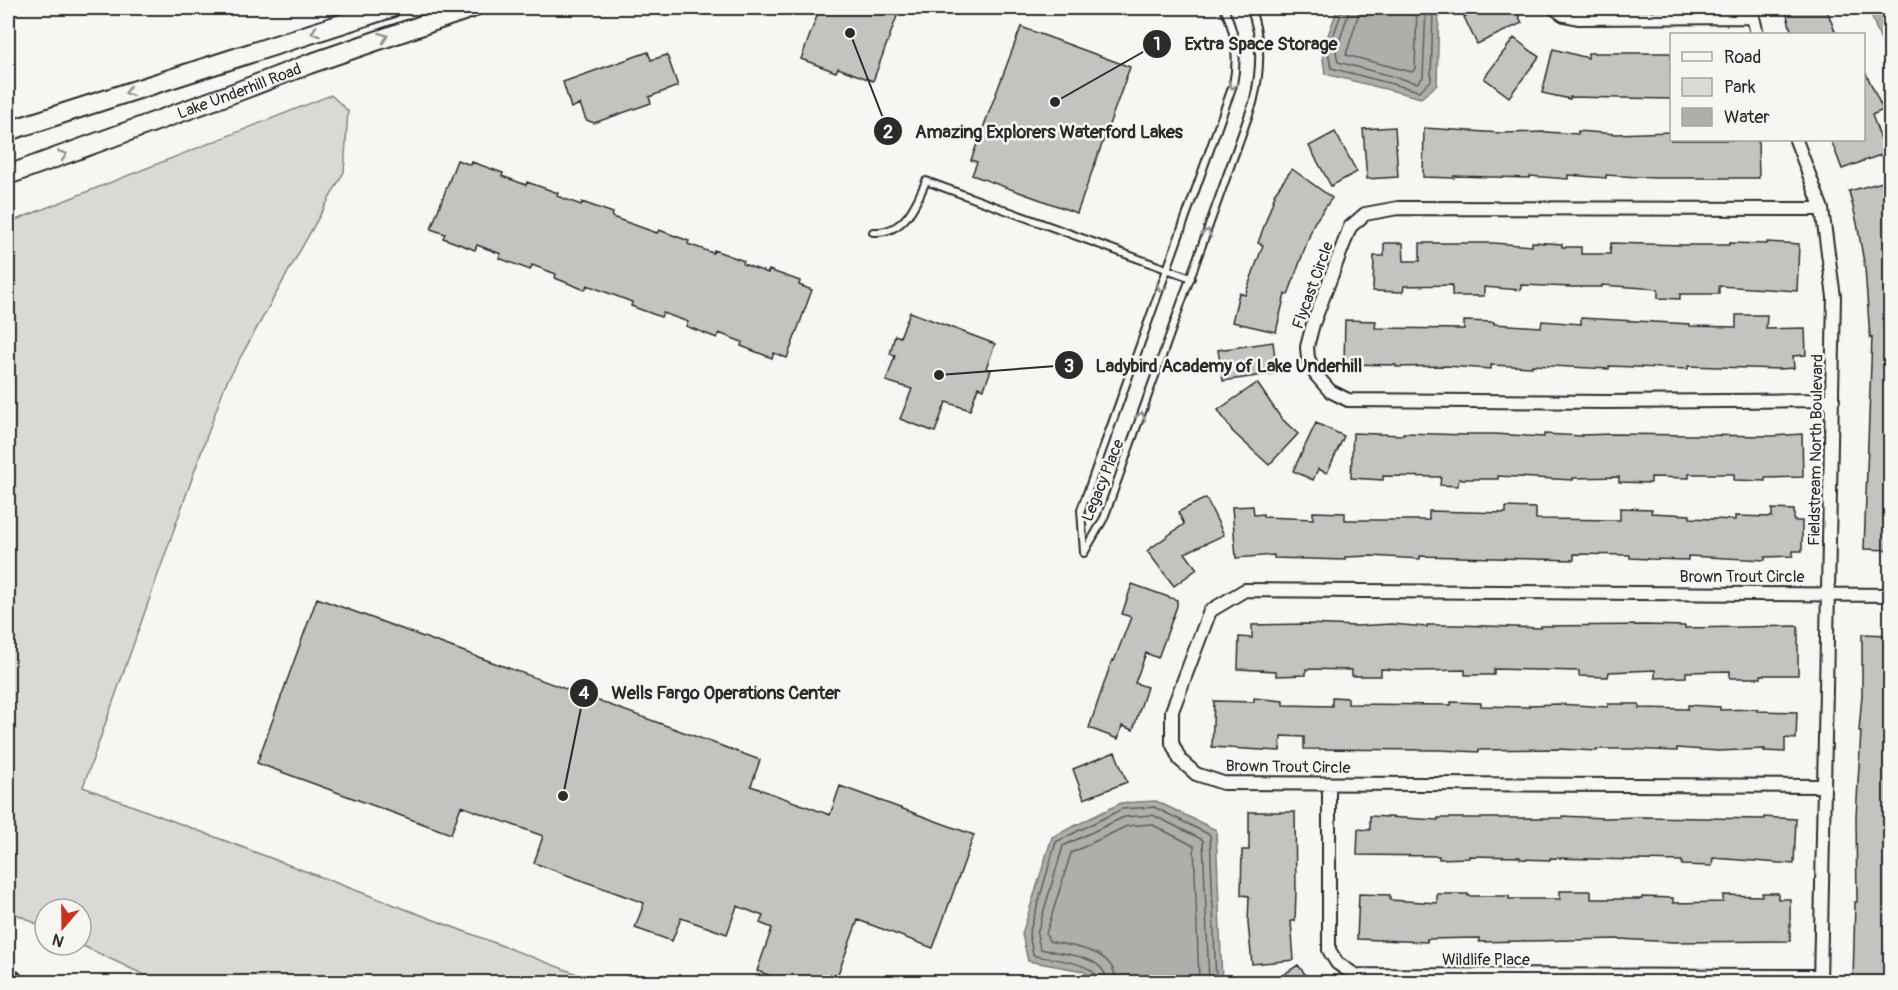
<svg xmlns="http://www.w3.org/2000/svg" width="1898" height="990" viewBox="0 0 1898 990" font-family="Pangolin,sans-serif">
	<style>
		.green { fill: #d9d9d5; stroke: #828280; stroke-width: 1.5 }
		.water { fill: #aeaeab; stroke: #7a7a78; stroke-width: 1.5 }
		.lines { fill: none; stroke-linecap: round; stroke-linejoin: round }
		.shore { stroke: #5f5f5e; stroke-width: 1.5 }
		.building { fill: #c3c3c0; stroke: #2b2b2b; stroke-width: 1.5 }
		.lane-casing { stroke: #2b2b2b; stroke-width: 10 }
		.street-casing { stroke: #2b2b2b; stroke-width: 16 }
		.secondary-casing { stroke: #2b2b2b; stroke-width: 22 }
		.highway-casing { stroke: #2b2b2b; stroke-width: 27 }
		.lane { stroke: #f6f6f2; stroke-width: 6 }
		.street { stroke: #f6f6f2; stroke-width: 12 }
		.secondary { stroke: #f6f6f2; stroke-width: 18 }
		.highway { stroke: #f6f6f2; stroke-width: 22 }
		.oneway { stroke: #90908e }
		.labels { text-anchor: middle; stroke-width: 5; stroke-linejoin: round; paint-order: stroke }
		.street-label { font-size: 16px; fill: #2b2b2b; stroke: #f6f6f2 }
		.leader { fill: none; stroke: #2b2b2b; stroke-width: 2 }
		.callout-dot { fill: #2b2b2b; stroke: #f6f6f2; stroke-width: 2 }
		.mark-label { font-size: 18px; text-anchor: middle; font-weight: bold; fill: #fff }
		.callout-label { font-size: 18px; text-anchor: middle; font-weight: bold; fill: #2b2b2b; stroke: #f6f6f2; stroke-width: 5; stroke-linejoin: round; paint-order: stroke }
	</style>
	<rect width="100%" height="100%" fill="#f6f6f2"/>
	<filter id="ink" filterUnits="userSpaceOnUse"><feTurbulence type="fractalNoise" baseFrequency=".0167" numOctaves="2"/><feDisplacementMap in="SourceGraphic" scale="12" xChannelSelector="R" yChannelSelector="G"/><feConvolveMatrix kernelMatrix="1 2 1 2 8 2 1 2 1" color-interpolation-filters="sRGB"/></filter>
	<g filter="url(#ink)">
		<!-- green -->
		<path class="green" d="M331,95L348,111L344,172L225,385L83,787L598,982H159L81,945V909H45V928L8,910V223Z"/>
		<!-- water -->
		<path class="water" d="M1338,8H1439L1437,85L1421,98L1325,74L1322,51Z
			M1868,8H1890V62Z
			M1156,801L1216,830L1222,982H1096L1083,971L1028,961L1022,934L1052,837L1121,803Z"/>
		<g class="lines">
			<!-- shore -->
			<path class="shore" d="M1343,8L1328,51L1331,68L1419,91L1431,81L1433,8
				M1350,8L1336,52L1338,62L1417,83L1423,77L1426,8
				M1359,8L1358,16L1346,55L1412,72L1415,69L1417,8
				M1099,982C1097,962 1052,959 1035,956L1033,954L1029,934L1056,842L1122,809L1154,807L1210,835L1216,982
				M1107,982C1105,954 1061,954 1040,949L1037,934L1063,846L1124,817L1153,815L1203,840L1209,982
				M1116,982C1115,949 1073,947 1049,941L1046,934L1071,853L1127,826L1151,824L1194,846L1199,982"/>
		</g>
		<!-- building -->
		<path class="building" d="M820,8H900L873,81L838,68L836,72L801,59Z
			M1486,8H1515L1522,23L1477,44L1464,17Z
			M1785,8H1826L1836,34H1792Z
			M1021,27L1130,67L1077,213L972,175L977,162L971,160Z
			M1514,38L1539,57L1509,97L1484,78Z
			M1553,49L1588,58V53H1671V99L1570,97V99L1542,93Z
			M648,52L651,60L667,55L678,86L649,97L651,103L594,123L586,120L580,104L571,108L563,82Z
			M1863,67L1883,110L1872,115L1886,153L1842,169L1831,140H1863Z
			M1395,127L1398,177L1367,179L1363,129Z
			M1424,128L1501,133L1545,132L1578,134V131L1616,134L1671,132V140H1758L1759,178H1654L1606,175V178L1568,175V179L1530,176V178L1454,176V178L1423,177Z
			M1335,132L1357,172L1331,186L1309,146Z
			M457,160L471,165L472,162L503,173L502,176L526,185L527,182L558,193L557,196L581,205L582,202L613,213L612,217L657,233L659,230L689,241L688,244L713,253L714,250L744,261L743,264L768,273L769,270L800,281L799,285L812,290L787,358L774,353L772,358L741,346L742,342L719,333L717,338L686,326L688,322L663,313L661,317L631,306L632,302L587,285L585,290L555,278L556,274L532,265L530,270L499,258L501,254L477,245L475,250L443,238L445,234L431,229Z
			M1292,169L1332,198L1314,223L1288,295L1285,294L1276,332L1232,322L1239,293L1245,295L1263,245L1258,243L1275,195L1274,194Z
			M1890,180V550L1864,549L1872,337L1870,338L1865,268L1857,223L1849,191Z
			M1532,242L1562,244V247H1581V254H1610L1611,243L1682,245H1729V243L1767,244V242L1799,244L1797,291L1719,286V294H1680V299L1658,298V289L1602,285V287H1573L1521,285V290L1484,287V296H1452V285L1404,286L1403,292L1373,291L1374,256H1384V243H1403L1404,261H1420V243H1493L1532,246Z
			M910,312L995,344L986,368L991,370L984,389L978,387L970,410L946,402L935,432L900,419L912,389L886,381L895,356L890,354L895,335L900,337Z
			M1736,315H1767L1766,329L1805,328L1806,355L1793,356L1794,368L1779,369L1688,366V369L1609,366V369L1532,365V367L1491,365V369L1446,366L1396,367V365L1344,364L1345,320L1376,321L1375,328L1464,329V321L1494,322V324L1541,327L1542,321L1581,324V318L1690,324V326L1736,327Z
			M1273,342L1277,373L1223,381L1218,350Z
			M1257,383L1281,418L1298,434L1269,465L1233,432L1218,410Z
			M1316,423L1344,436L1327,473L1318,469L1313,480L1293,471Z
			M1353,433L1403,435V433L1467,435V434H1494L1544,437V434L1582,436V435L1612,434L1772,436L1802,434L1803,477L1765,478V481L1734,480V474H1689V478L1651,477V483L1619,482V477L1573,478V480L1498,476V479H1459L1458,486L1440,485L1441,477L1383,476V480L1351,478Z
			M1206,498L1224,535L1185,553L1197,569L1174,586L1147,551L1184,524L1178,512Z
			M1253,506L1254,515L1263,514V517L1313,519V512L1345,513V520H1429V511L1506,513V507L1536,508V519L1620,520V508L1652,509L1651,513L1690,515V518L1735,520V516L1772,517V509L1794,510V521H1802V551H1793V556L1765,557V560L1688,556V560L1650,559L1630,558V555L1574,554V560L1420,556V559L1371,556L1345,557V560L1274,558V555L1236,558L1232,507Z
			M1132,584L1177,600V606L1158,658L1146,653L1135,683L1147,687L1133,730L1122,726L1118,739L1089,728L1112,660L1114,661L1131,617L1122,614Z
			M317,598L760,760L751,786L830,815L840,786L974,835L933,948L858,920L835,982H789L757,971L772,928L760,923L763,916L737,906L727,934L681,918L672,941L635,928L644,903L534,863L543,836L461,806L451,834L257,763Z
			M1306,624L1357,626L1391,624L1427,627V625H1460L1541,628V626L1646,625L1685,626V628L1798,626V675H1761V678H1730V671L1686,672V677L1655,678V670L1609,672L1608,677L1579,676V671L1494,669V675H1465V670L1418,671L1381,669V676H1352V670L1306,669V675L1276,676V671L1238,669L1239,637L1252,638V625Z
			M1862,634L1890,635V982H1853L1855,902H1857L1856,817L1861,731H1859L1862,695Z
			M1332,697L1348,698V704L1451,705V702L1481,703V706L1529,707V705L1558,704L1608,707V704H1639V708L1688,709V705L1720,707V710L1757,709V711L1797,712L1796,739L1785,738V752L1764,751L1765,749L1718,751L1677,748V751L1628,749H1597V751L1558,749L1479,750V752L1440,750L1304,749V737L1281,736L1280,751L1212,747L1214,701L1254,702V698L1283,701V705L1332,706Z
			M1115,752L1127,782L1084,799L1073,769Z
			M1249,812H1295L1296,891L1295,921H1291L1294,960L1252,964L1248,923L1249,896L1241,895L1242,850H1249Z
			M1370,816L1438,820V818H1562V816L1604,818L1642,817L1764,819V817L1796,819L1794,864L1713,858L1712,866L1682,865V861L1550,858V860L1520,859V857L1469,856V858L1439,859V856L1357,855L1358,829L1370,830Z
			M1560,891H1591V899H1642V897L1673,898V903L1723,902V895L1762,896V893H1778V899H1790V941L1673,942L1619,939L1479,942V938L1427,939V942L1357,939L1359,894L1390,895V900L1437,903V894H1468V896H1509V899H1560Z
			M1298,965L1311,982H1272Z"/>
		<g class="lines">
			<!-- lane casing -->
			<g class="lane-casing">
				<path id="lane" d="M1224,8C1236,32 1238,59 1233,85L1081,510L1084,553L1104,518L1253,103C1261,71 1263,39 1250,8
					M873,232C904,234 916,205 926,181L1191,278"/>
			</g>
			<!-- street casing -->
			<g class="street-casing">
				<path id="street" d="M1554,8L1564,15L1578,18L1753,17
					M1751,8L1757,34
					M1796,140L1822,209L1834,297L1820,982
					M1822,209L1398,208L1365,214L1350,227L1313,324L1307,347L1308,358L1316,375L1330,391L1348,400L1606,402L1833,400
					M1329,784V950L1337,963L1355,975L1820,976
					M1824,786L1223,783L1196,774L1180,760L1172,743V711L1210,611L1245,590L1890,595"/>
			</g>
			<!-- secondary casing -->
			<g class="secondary-casing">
				<g id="secondary">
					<path d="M8,131L391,8"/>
					<path id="s1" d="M8,175L239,91L309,64L472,8"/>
				</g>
			</g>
			<!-- highway casing -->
			<g class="highway-casing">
				<path id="highway" d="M8,981L11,982"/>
			</g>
			<!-- lane -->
			<use href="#lane" class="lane"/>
			<!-- street -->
			<use href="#street" class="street"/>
			<!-- secondary -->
			<use href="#secondary" class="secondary"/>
			<!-- highway -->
			<use href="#highway" class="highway"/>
		</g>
		<!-- one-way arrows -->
		<defs><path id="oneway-chevron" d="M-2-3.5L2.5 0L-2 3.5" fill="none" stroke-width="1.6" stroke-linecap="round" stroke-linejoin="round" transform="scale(1.5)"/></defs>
		<g class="oneway">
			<use href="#oneway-chevron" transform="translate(315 32) rotate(162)"/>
			<use href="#oneway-chevron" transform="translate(384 37) rotate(-20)"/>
			<use href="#oneway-chevron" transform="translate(1233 85) rotate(103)"/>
			<use href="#oneway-chevron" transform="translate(129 92) rotate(162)"/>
			<use href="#oneway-chevron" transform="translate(63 155) rotate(-20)"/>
			<use href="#oneway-chevron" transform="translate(1207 233) rotate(-70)"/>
			<use href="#oneway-chevron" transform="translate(1161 288) rotate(110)"/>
			<use href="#oneway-chevron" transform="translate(1141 416) rotate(-70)"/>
		</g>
	</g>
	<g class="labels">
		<!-- street labels -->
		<g class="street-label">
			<text dy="6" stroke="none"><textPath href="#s1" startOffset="246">Lake Underhill Road</textPath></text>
			<text transform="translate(1312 285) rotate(-70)" y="6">Flycast Circle</text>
			<text transform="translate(1815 450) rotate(-89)" y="6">Fieldstream North Boulevard</text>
			<text transform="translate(1102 480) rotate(-68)" y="6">Legacy Place</text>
			<text x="1742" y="582">Brown Trout Circle</text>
			<text transform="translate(1288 766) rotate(1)" y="6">Brown Trout Circle</text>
			<text x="1486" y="965">Wildlife Place</text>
		</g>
	</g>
	<!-- callouts -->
	<path class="leader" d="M1055 102L1157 44M850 33L888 131M939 375L1069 365M563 796L584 693"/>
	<g class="callout-dot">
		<circle cx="1055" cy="102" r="6"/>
		<circle cx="850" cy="33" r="6"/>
		<circle cx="939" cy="375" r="6"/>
		<circle cx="563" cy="796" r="6"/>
		<circle cx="1157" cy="44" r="15"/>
		<circle cx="888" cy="131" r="15"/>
		<circle cx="1069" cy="365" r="15"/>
		<circle cx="584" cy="693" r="15"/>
	</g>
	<g class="mark-label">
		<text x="1157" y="50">1</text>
		<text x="888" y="138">2</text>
		<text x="1069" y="372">3</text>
		<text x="584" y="699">4</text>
	</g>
	<g class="callout-label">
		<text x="1261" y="50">Extra Space Storage</text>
		<text x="1049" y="138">Amazing Explorers Waterford Lakes</text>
		<text x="1229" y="372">Ladybird Academy of Lake Underhill</text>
		<text x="726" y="699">Wells Fargo Operations Center</text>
	</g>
	<!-- margin -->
	<rect width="1898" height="990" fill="none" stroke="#f6f6f2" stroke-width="30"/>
	<rect x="15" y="15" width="1868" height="960" fill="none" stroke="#2b2b2b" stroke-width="2" filter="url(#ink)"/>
	<!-- legend -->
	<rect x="1670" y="33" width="195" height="108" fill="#f6f6f2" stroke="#a5a5a2" stroke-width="1.5"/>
	<rect x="1682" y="52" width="30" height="9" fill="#f6f6f2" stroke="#a5a5a2" stroke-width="1.5"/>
	<text x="1724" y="63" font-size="18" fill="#2b2b2b">Road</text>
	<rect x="1682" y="78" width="30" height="18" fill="#d9d9d5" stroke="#a5a5a2" stroke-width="1.5"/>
	<text x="1724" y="93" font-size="18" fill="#2b2b2b">Park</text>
	<rect x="1682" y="108" width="30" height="18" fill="#aeaeab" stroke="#a5a5a2" stroke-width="1.5"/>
	<text x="1724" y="123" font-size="18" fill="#2b2b2b">Water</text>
	<!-- north arrow -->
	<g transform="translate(63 927) rotate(200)"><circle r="28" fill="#f6f6f2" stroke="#a5a5a2" stroke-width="1.5"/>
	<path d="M0-4.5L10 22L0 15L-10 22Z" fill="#c8321e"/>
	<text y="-9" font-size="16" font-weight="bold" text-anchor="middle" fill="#2b2b2b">N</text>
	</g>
</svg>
